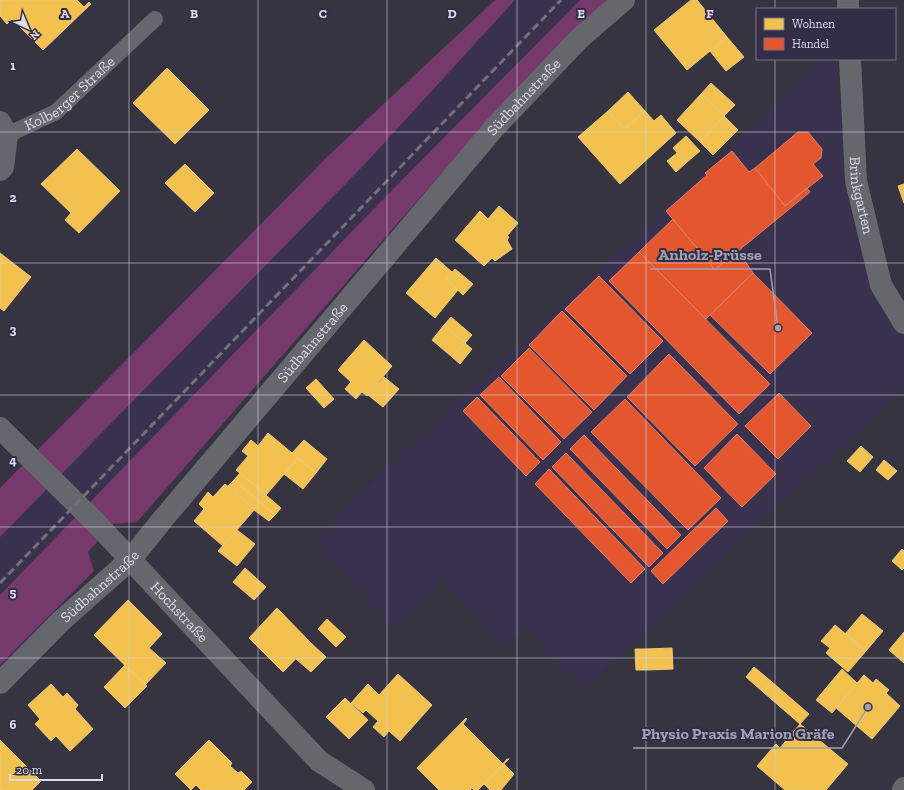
<svg xmlns="http://www.w3.org/2000/svg" width="904" height="790" viewBox="0 0 904 790" font-family="'Zilla Slab',serif">
	<style>
		.built { fill: #38324f }
		.green { fill: #75396b }
		.homes { fill: #f2c14e; stroke: #ebc87d }
		.shops { fill: #e4572e; stroke: #e27e67 }
		.lines { fill: none; stroke-linecap: round; stroke-linejoin: round }
		.lane { stroke: #66676d; stroke-width: 16 }
		.street { stroke: #66676d; stroke-width: 22 }
		.rail { stroke: #727078; stroke-width: 3; stroke-dasharray: 8 4; stroke-linecap: butt }
		.grid { fill: none; stroke: #dcdaeb; stroke-width: 1; stroke-opacity: 0.55 }
		.labels { text-anchor: middle; stroke-width: 4; stroke-linejoin: round; paint-order: stroke }
		.street-label { font-size: 15px; fill: #dcdaeb; stroke: #322e47 }
		.grid-label { font-size: 13px; text-anchor: middle; font-weight: bold; fill: #dcdaeb; stroke: #322e47; stroke-width: 4; stroke-linejoin: round; paint-order: stroke }
		.leader { fill: none; stroke: #a2a0b0; stroke-width: 1.5 }
		.callout-dot { fill: #a2a0b0; stroke: #322e47; stroke-width: 1.5 }
		.callout-label { font-size: 16px; text-anchor: middle; font-weight: bold; fill: #a2a0b0; stroke: #322e47; stroke-width: 4; stroke-linejoin: round; paint-order: stroke }
	</style>
	<rect width="100%" height="100%" fill="#363441"/>
	<!-- built -->
	<path class="built" d="M515,0H580L393,189L0,595V537L364,165Z
		M825,59H834L850,196L877,300L904,338V388L584,689L526,628L505,647L442,578L396,630L315,543L360,493Z"/>
	<!-- green -->
	<path class="green" d="M495,0H515L364,165L0,537V488L329,155Z
		M580,0H612L487,121L137,522L113,524L88,552L94,571L0,665V595L393,189Z"/>
	<!-- homes -->
	<path class="homes" d="M0,0H77L84,7L89,2L91,4L43,50L12,19L7,24L0,16Z
		M691,0H697L727,37L687,70L654,30Z
		M727,37L744,57L726,71L710,51Z
		M167,68L209,110L175,144L133,103Z
		M711,83L735,105L724,116L701,94Z
		M628,92L645,111L624,129L608,111Z
		M701,94L724,116L700,142L677,120Z
		M608,111L624,129L645,111L654,121L661,115L676,133L620,184L578,137Z
		M724,116L738,130L713,155L700,142Z
		M686,136L700,151L686,163L673,148Z
		M77,149L120,191L79,233L65,220L71,213L41,184Z
		M677,153L686,163L676,172L667,161Z
		M185,164L214,193L195,212L165,183Z
		M904,184V203L898,186Z
		M499,206L518,223L507,236L509,237L507,240L512,249L495,261L492,258L484,266L455,240L480,211L488,219Z
		M0,253L31,277L4,311L0,308Z
		M436,258L452,272L446,279L458,290L435,318L406,293Z
		M455,269L473,284L463,295L446,279Z
		M451,317L472,335L465,343L444,325Z
		M444,325L465,343L452,357L432,340Z
		M364,340L392,366L367,396L362,392L356,399L345,389L351,382L338,370Z
		M465,343L472,349L460,364L452,357Z
		M384,377L399,389L383,407L368,395Z
		M316,379L334,399L324,408L306,388Z
		M268,433L298,458L266,495L236,470L248,456L242,451L251,440L258,446Z
		M304,440L327,459L316,473L292,453Z
		M861,446L873,457L860,472L847,461Z
		M298,458L316,473L303,489L284,474Z
		M884,460L897,471L888,480L876,470Z
		M240,473L281,508L275,515L234,480Z
		M234,480L275,515L269,521L254,510L255,509L228,486Z
		M225,484L255,509L223,546L194,521L204,509L199,504L208,492L213,497Z
		M237,530L255,544L237,566L218,551Z
		M902,549L904,551V568L902,570L892,561Z
		M245,568L266,587L254,600L233,582Z
		M128,600L162,634L149,648L166,663L145,685L94,635Z
		M277,608L311,643L283,672L249,638Z
		M862,614L883,631L866,651L845,634Z
		M327,619L346,637L336,647L318,629Z
		M835,625L866,651L848,672L826,653L830,648L821,641Z
		M904,632V663L889,650Z
		M311,643L326,657L311,672L296,659Z
		M672,648L673,669L646,670V649Z
		M635,649H646V670H636Z
		M125,665L147,686L125,708L104,687Z
		M754,667L772,682L763,692L746,677Z
		M842,669L857,683L832,713L816,700Z
		M398,674L432,705L400,741L389,731L384,737L373,727L378,721L366,710L363,713L351,703L368,684L379,695Z
		M864,675L873,683L876,679L889,690L886,693L900,706L872,739L836,708Z
		M772,682L809,714L800,724L763,692Z
		M51,684L63,697L67,693L78,705L75,709L93,729L70,751L56,736L51,741L35,724L40,719L28,705Z
		M345,698L368,720L349,739L326,717Z
		M466,718L467,719L463,724L503,764L507,759H509L478,790H474L472,788L470,790H439L417,768Z
		M800,724L848,764L826,790H785L757,766L776,744L780,748Z
		M0,740L41,781L32,790H0Z
		M209,740L232,763L230,766L238,773L241,771L252,782L244,790H201L196,785L191,790L175,774Z
		M504,764L514,774L501,790H490L484,784Z"/>
	<!-- shops -->
	<path class="shops" d="M798,132H808L822,149L821,158L813,164L823,176L785,206L755,168Z
		M732,151L749,172L755,168L785,206L807,188L810,192L715,270L666,211L707,175L705,173Z
		M673,219L715,270L738,251L753,273L706,319L639,252Z
		M639,252L770,384L739,414L609,281Z
		M753,273L812,333L770,374L710,315Z
		M599,276L663,341L630,374L565,309Z
		M562,311L627,376L594,410L529,345Z
		M529,348L592,412L564,439L501,376Z
		M669,354L738,424L695,466L627,397Z
		M499,377L561,442L543,460L480,395Z
		M779,393L811,426L778,459L745,426Z
		M477,397L540,462L526,476L463,411Z
		M625,399L721,498L688,530L591,432Z
		M737,434L776,474L742,507L704,468Z
		M584,435L681,535L667,549L570,449Z
		M566,453L663,553L649,567L552,467Z
		M549,469L645,569L631,583L535,484Z
		M716,508L728,521L663,584L651,571Z"/>
	<g class="lines">
		<!-- lane -->
		<path class="lane" id="s1" d="M7,135L56,112L155,19"/>
		<!-- street -->
		<g class="street">
			<path d="M848,0V9"/>
			<path id="s2" d="M850,59L856,181L881,285L904,323"/>
			<path d="M0,122L7,135L3,167L0,170"/>
			<path id="s3" d="M0,428L97,524L319,761L364,790"/>
			<path id="s4" d="M0,683L61,621L130,560L163,519L495,127L580,38L624,0"/>
			<path d="M903,790L904,788"/>
		</g>
		<!-- rail -->
		<path class="rail" d="M0,583L561,0"/>
	</g>
	<!-- grid -->
	<path class="grid" d="M129,0V790M258,0V790M387,0V790M517,0V790M646,0V790M775,0V9M775,59V790M0,132H904M0,263H904M0,395H904M0,527H904M0,658H904"/>
	<g class="labels">
		<!-- street labels -->
		<g class="street-label">
			<text dy="5" stroke="none"><textPath href="#s1" startOffset="76">Kolberger Straße</textPath></text>
			<text dy="5" stroke="none"><textPath href="#s4" startOffset="787">Südbahnstraße</textPath></text>
			<text dy="5" stroke="none"><textPath href="#s2" startOffset="137">Brinkgarten</textPath></text>
			<text dy="5" stroke="none"><textPath href="#s4" startOffset="463">Südbahnstraße</textPath></text>
			<text dy="5" stroke="none"><textPath href="#s4" startOffset="139">Südbahnstraße</textPath></text>
			<text dy="5" stroke="none"><textPath href="#s3" startOffset="257">Hochstraße</textPath></text>
		</g>
	</g>
	<g class="grid-label">
		<text x="65" y="18">A</text>
		<text x="194" y="18">B</text>
		<text x="323" y="18">C</text>
		<text x="452" y="18">D</text>
		<text x="581" y="18">E</text>
		<text x="710" y="18">F</text>
		<text x="13" y="70">1</text>
		<text x="13" y="202">2</text>
		<text x="13" y="334">3</text>
		<text x="13" y="465">4</text>
		<text x="13" y="597">5</text>
		<text x="13" y="729">6</text>
	</g>
	<!-- callouts -->
	<path class="leader" d="M778 328L770 269H650M868 707L842 748H633"/>
	<g class="callout-dot">
		<circle cx="778" cy="328" r="4"/>
		<circle cx="868" cy="707" r="4"/>
	</g>
	<g class="callout-label">
		<text x="710" y="260">Anholz-Prüsse</text>
		<text x="738" y="739">Physio Praxis Marion Gräfe</text>
	</g>
	<!-- legend -->
	<rect x="756" y="8" width="140" height="52" fill="#322e47" stroke="#767389"/>
	<rect x="764" y="18" width="20" height="12" fill="#f2c14e" stroke="#767389"/>
	<text x="792" y="28" font-size="12" fill="#dcdaeb">Wohnen</text>
	<rect x="764" y="38" width="20" height="12" fill="#e4572e" stroke="#767389"/>
	<text x="792" y="48" font-size="12" fill="#dcdaeb">Handel</text>
	<!-- north arrow -->
	<g transform="translate(28 28) rotate(136)" stroke="#322e47" stroke-width="3" paint-order="stroke">
	<path d="M0-3L7 15L0 10L-7 15Z" fill="#dcdaeb"/>
	<text y="-6" font-size="11" font-weight="bold" text-anchor="middle" fill="#dcdaeb">N</text>
	</g>
	<!-- scale -->
	<path d="M10 774v6h92v-6" fill="none" stroke="#dcdaeb" stroke-width="2"/>
	<text x="16" y="774" font-size="12" fill="#dcdaeb" stroke="#322e47" stroke-width="3" paint-order="stroke">20 m</text>
</svg>
